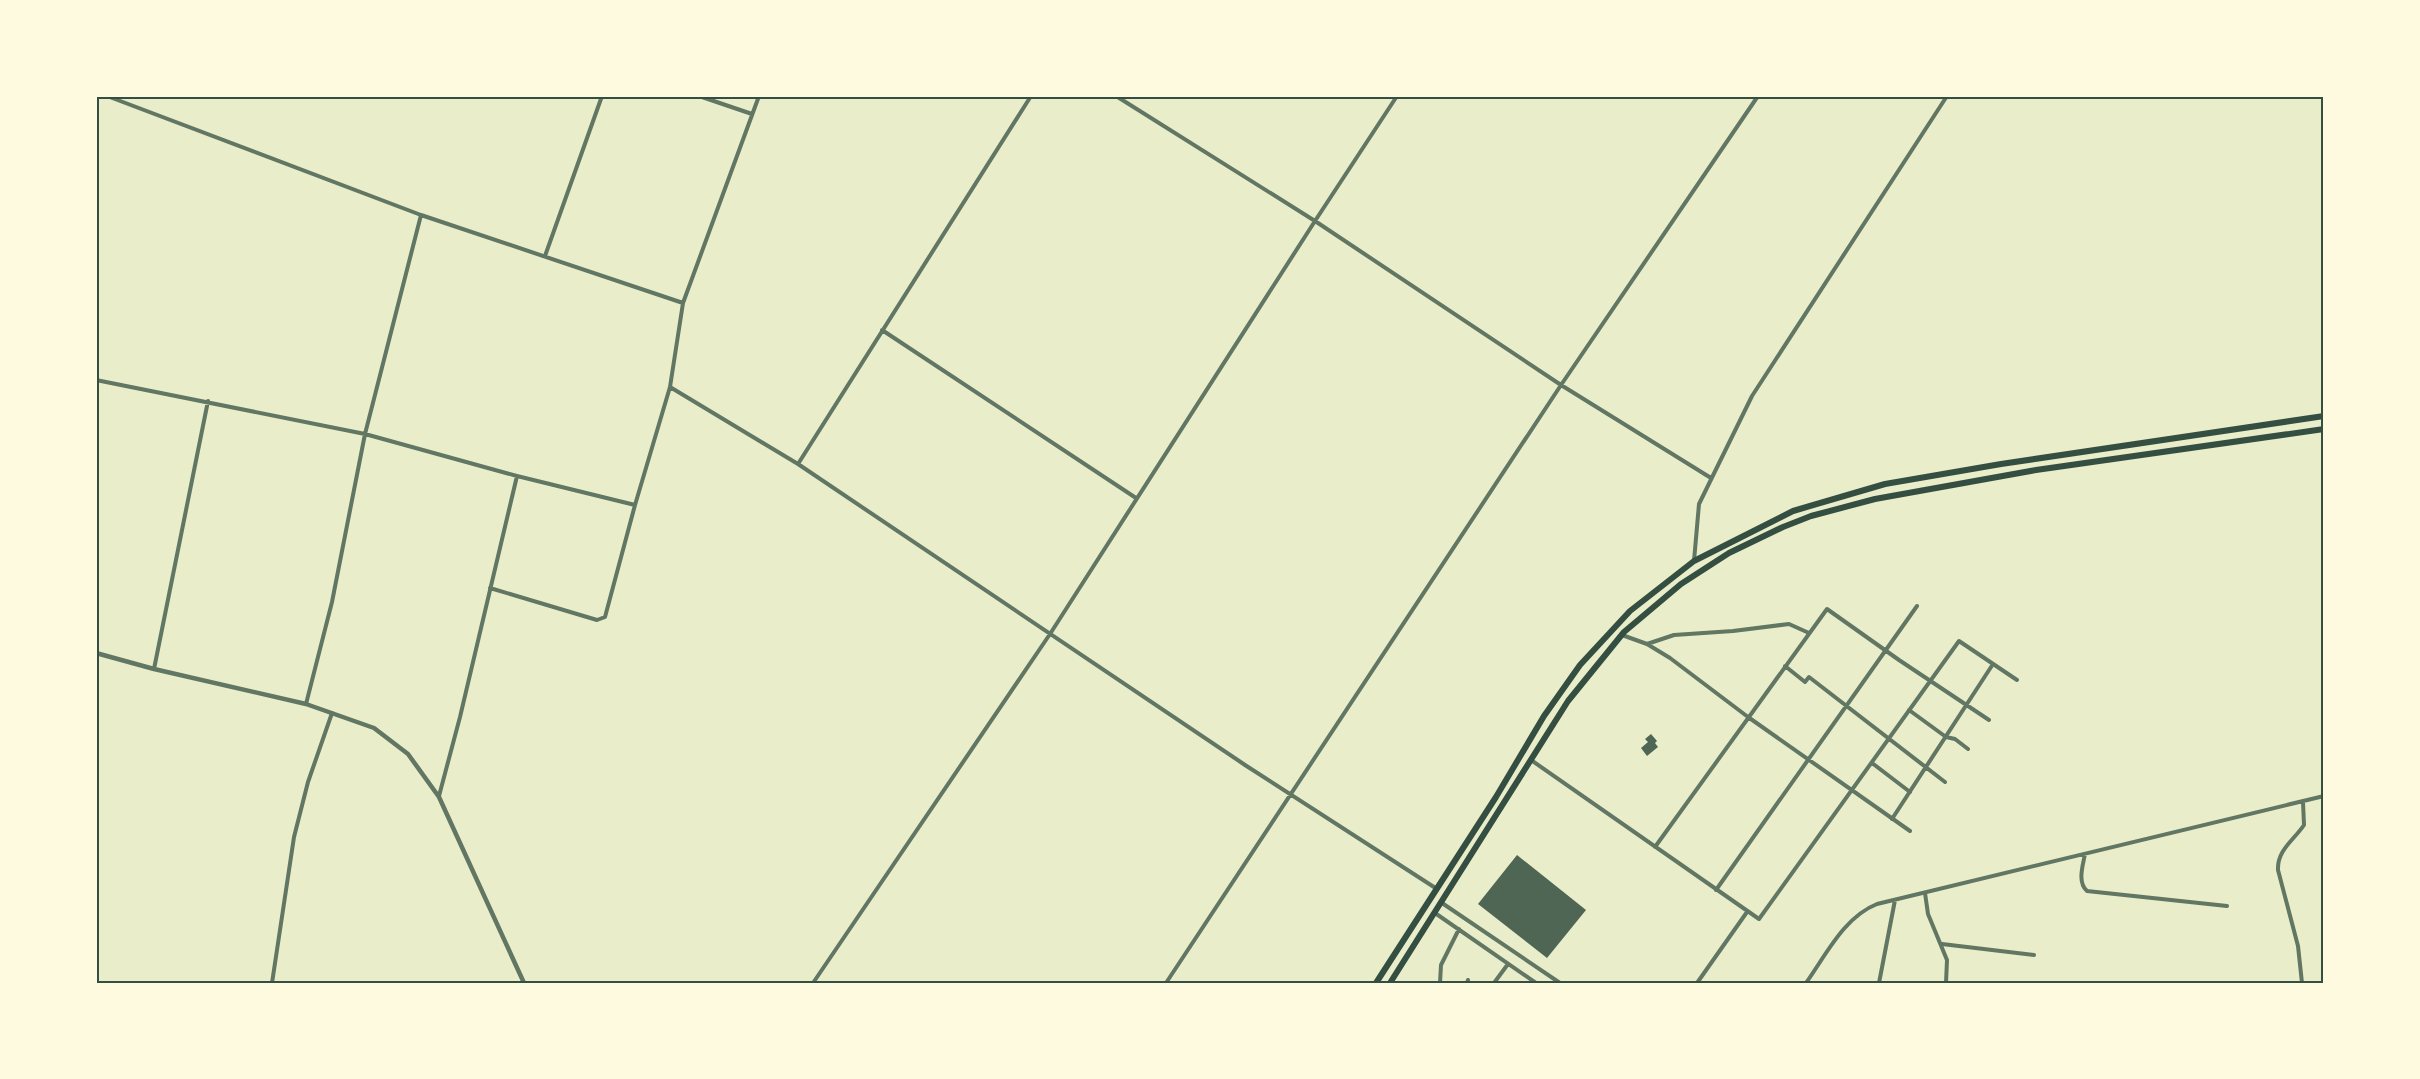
<svg xmlns="http://www.w3.org/2000/svg" width="2420" height="1079" viewBox="0 0 2420 1079" font-family="Manrope,sans-serif">
	<style>
		.building { fill: #4f6655 }
		.lines { fill: none; stroke-linecap: round; stroke-linejoin: round }
		.minor { stroke: #617663; stroke-width: 4 }
		.tertiary { stroke: #617663; stroke-width: 4.5 }
		.primary { stroke: #344e41; stroke-width: 6 }
		.neatline { fill: none; stroke: #344e41; stroke-width: 2 }
	</style>
	<rect width="100%" height="100%" fill="#e9edc9"/>
	<!-- building -->
	<path class="building" d="M1651,734L1657,741L1655,743L1658,747L1647,756L1641,748L1648,742L1645,739Z
		M1517,855L1586,910L1547,958L1478,904Z"/>
	<g class="lines">
		<!-- minor -->
		<path class="minor" d="M107,96L421,215L683,303
			M699,96L752,114
			M1116,96L1315,221L1561,385L1711,478
			M545,256L602,96
			M882,330L1136,498
			M96,380L365,434L517,476L635,505
			M670,387L798,464L1245,765L1437,889
			M798,464L1031,96
			M1694,561L1699,504L1752,396L1947,96
			M490,588L597,620L605,617L635,505L670,387L683,303L759,96
			M1622,635L1647,644L1674,635L1733,631L1789,624L1809,633
			M1647,644L1670,658L1748,717L1910,831
			M1785,666L1805,682L1809,677L1945,782
			M154,669L208,401
			M306,704L332,602L365,434L421,215
			M1909,710L1946,737L1955,739L1968,749
			M1531,760L1759,919L1959,641L2017,680
			M1872,763L1910,792
			M439,796L460,717L517,476
			M1892,819L1993,664
			M1655,847L1827,609L1899,660L1989,720
			M2085,854C2083,865 2077,882 2087,891L2227,906
			M1716,890L1917,606
			M1925,893L1928,914L1947,960L1946,983
			M1442,903L1560,983
			M1435,913L1536,983
			M1942,944L2034,955
			M272,983L294,837L308,782L332,713
			M813,983L1050,634L1315,221L1397,96
			M1166,983L1561,385L1758,96
			M1440,983L1441,965L1459,929
			M1467,983L1468,980
			M1494,983L1508,964
			M1697,983L1747,912
			M1806,983C1826,955 1844,917 1877,904L2324,796
			M1879,983L1895,900
			M2302,983L2298,946L2278,870C2277,850 2294,840 2304,825L2303,802"/>
		<!-- tertiary -->
		<path class="tertiary" d="M96,653L154,669L306,704L374,728L408,754L439,797L524,983"/>
		<!-- primary -->
		<path class="primary" d="M1376,983L1496,797L1544,716L1580,665L1630,611L1694,561L1793,511L1885,484L2001,464L2324,416
			M1390,983L1568,701L1624,632L1681,584L1729,553L1783,527L1811,516L1875,499L2036,470L2324,429"/>
	</g>
	<!-- border -->
	<rect width="2420" height="1079" fill="none" stroke="#fefae0" stroke-width="195"/>
	<rect x="98" y="98" width="2224" height="884" class="neatline"/>
</svg>
